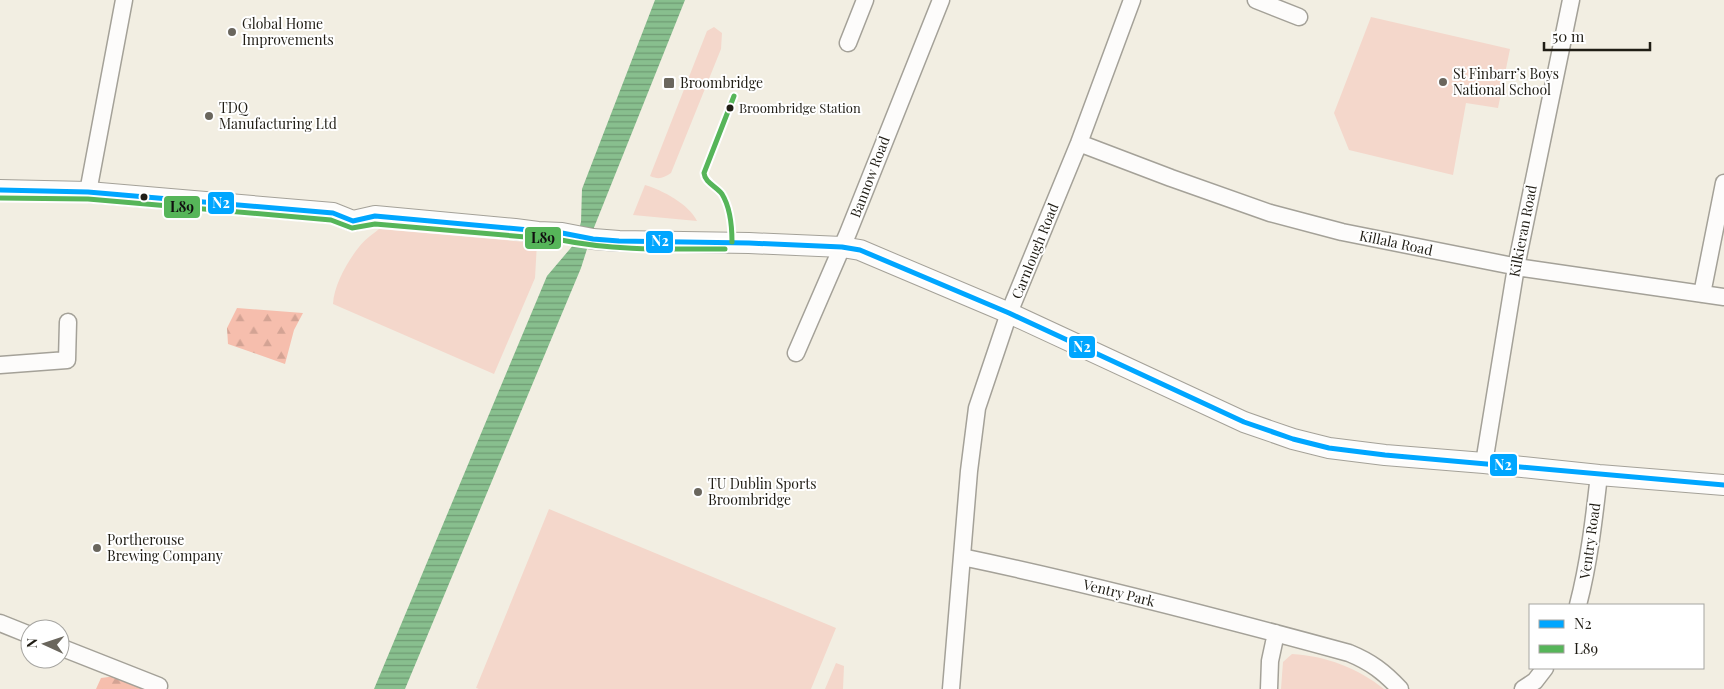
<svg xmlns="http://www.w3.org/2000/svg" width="1724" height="689" viewBox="0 0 1724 689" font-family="'Playfair Display',serif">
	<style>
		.green { fill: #f4d7cb }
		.forest { fill: url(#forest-firs) }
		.water { fill: url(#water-rules) }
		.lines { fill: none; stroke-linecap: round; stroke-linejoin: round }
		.minor-casing { stroke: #a4a198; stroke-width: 19 }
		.tertiary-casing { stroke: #a4a198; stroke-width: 22 }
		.minor { stroke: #fdfcfb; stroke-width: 16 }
		.tertiary { stroke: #fdfcfb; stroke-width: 20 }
		.bus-1-casing { stroke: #fff; stroke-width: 9 }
		.bus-2-casing { stroke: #fff; stroke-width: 9 }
		.bus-1 { stroke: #00a6ff; stroke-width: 5 }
		.bus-2 { stroke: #56b559; stroke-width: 5 }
		.poi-dot { fill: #6a665d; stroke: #fff; stroke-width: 2 }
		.bus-dot { fill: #201d15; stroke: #fff; stroke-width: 2 }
		.labels { text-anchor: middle; stroke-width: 4; stroke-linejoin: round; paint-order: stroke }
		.bus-label { font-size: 13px; fill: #201d15; stroke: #fff; text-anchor: start }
		.poi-label { font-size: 14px; fill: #201d15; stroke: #fff; text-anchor: start }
		.street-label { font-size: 14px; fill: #201d15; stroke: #fff }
		.line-badge { stroke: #fff; stroke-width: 2 }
		.badge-label { font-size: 14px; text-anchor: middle; font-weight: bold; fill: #fff }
		.pale-badge-label { font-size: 14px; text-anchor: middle; font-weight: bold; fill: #111 }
	</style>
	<defs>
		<pattern id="forest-firs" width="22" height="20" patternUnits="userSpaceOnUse" patternTransform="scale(1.25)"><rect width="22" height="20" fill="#f6bead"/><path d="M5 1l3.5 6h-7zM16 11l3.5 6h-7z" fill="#d3a394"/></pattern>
		<pattern id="water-rules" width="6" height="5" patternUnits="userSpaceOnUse" patternTransform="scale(1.25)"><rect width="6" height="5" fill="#88bf8e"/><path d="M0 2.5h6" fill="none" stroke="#6f9b73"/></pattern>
	</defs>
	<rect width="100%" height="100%" fill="#f2eee2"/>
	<!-- green -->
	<path class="green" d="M1371,17L1510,49L1498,108L1466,103L1453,175L1349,150L1334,113Z
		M714,27L722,33L721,49L671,173C663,178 659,180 650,176L707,31Z
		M645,185C662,190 689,204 697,221L633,215Z
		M379,229L537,243L535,278L494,374L333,304C334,285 347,262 359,247C364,240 373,234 379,229Z
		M549,509L836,628L811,689H479L476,688Z
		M1292,654C1326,656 1358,668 1384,689H1281L1283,662Z
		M836,663L844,666L843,689H825Z"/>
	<!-- forest -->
	<path class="forest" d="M237,308L303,313L294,330L285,364L228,344L227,328Z
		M116,676L145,689H96L101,678Z"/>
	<!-- water -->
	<path class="water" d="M655,0H685L593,230L581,268L405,689H374L547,276L575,243L581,222L582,189Z"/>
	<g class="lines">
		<!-- minor casing -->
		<g class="minor-casing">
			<path id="minor" d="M1256,0L1299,17
				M848,43L865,0
				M1079,143L1171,178L1270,213L1342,232L1523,268L1724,297
				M88,192L124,0
				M1702,294L1724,183
				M796,353L848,233L941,0
				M0,365L67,360L68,322
				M1484,463L1516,267L1571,0
				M962,557C1092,584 1221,618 1349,653C1371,662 1384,672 1400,689
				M1578,605C1589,563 1594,519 1599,475
				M0,623L30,635
				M60,647L159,686
				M951,689L969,471L977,408L1009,313L1079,143L1132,0
				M1269,689L1270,661L1276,633
				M1523,689L1535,681L1545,668"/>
		</g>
		<!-- tertiary casing -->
		<g class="tertiary-casing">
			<path id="tertiary" d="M0,190L88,192L333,213L353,221L375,216L515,229L538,232L562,233L593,239L619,241L749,243L842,247L860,250L1009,313L1244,422L1293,439L1329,448L1385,455L1484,463L1599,475L1724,485"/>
		</g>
		<!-- minor -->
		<use href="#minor" class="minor"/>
		<!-- tertiary -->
		<use href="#tertiary" class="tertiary"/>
		<!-- bus-1 casing -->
		<g class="bus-1-casing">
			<path id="bus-1" d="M0,190L88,192L333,213L353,221L375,216L562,233L593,239L619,241L749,243L842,247L860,250L1009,313L1244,422L1293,439L1329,448L1385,455L1724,485"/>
		</g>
		<!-- bus-2 casing -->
		<g class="bus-2-casing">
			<path id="bus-2" d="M0,198L88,199L331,220L352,228L375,224L561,240C615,251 670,249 725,249
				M732,242C732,226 730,207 722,194C716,186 705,183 704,173L734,96"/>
		</g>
		<!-- bus-1 -->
		<use href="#bus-1" class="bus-1"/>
		<!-- bus-2 -->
		<use href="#bus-2" class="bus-2"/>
	</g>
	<!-- markers -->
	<g class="poi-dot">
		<circle cx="232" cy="32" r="5"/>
		<circle cx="1443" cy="82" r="5"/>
		<rect x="663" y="77" width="12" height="12" rx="2.5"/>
		<circle cx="209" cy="116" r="5"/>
		<circle cx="698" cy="492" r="5"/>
		<circle cx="97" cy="548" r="5"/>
	</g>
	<g class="bus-dot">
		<circle cx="730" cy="108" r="4.5"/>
		<circle cx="144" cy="197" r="4.5"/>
	</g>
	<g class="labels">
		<!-- bus labels -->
		<g class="bus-label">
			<text x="739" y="113">Broombridge Station</text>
		</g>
		<!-- poi labels -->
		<g class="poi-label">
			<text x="242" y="29">Global Home<tspan x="242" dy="16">Improvements</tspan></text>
			<text x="1453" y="79">St Finbarr’s Boys<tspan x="1453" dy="16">National School</tspan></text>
			<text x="680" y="88">Broombridge</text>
			<text x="219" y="113">TDQ<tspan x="219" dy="16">Manufacturing Ltd</tspan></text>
			<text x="708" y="489">TU Dublin Sports<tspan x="708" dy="16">Broombridge</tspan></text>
			<text x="107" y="545">Portherouse<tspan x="107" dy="16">Brewing Company</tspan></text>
		</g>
		<!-- street labels -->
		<g class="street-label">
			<text transform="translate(870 177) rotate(-69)" y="5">Bannow Road</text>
			<text transform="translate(1523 231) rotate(-79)" y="5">Kilkieran Road</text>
			<text transform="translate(1396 243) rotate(12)" y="5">Killala Road</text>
			<text transform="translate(1035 251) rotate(-68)" y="5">Carnlough Road</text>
			<text transform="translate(1590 541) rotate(-82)" y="5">Ventry Road</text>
			<text transform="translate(1119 593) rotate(14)" y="5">Ventry Park</text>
		</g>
	</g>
	<g class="line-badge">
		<rect x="207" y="191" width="28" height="24" rx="5" fill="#00a6ff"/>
		<rect x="163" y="195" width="38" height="24" rx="5" fill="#56b559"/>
		<rect x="524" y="226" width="38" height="24" rx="5" fill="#56b559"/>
		<rect x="645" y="230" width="29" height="24" rx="5" fill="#00a6ff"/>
		<rect x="1068" y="335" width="28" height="24" rx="5" fill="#00a6ff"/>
		<rect x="1489" y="453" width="29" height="24" rx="5" fill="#00a6ff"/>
	</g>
	<g class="badge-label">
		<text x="221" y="208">N2</text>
		<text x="660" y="246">N2</text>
		<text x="1082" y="352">N2</text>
		<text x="1503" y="470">N2</text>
	</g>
	<g class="pale-badge-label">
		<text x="182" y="212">L89</text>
		<text x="543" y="243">L89</text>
	</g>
	<!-- legend -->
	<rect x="1529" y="604" width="175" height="65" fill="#ffffff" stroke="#a6a5a1"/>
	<rect x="1539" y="620" width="25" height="8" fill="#00a6ff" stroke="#a6a5a1"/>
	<text x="1574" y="629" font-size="15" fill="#201d15">N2</text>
	<rect x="1539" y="645" width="25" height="8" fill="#56b559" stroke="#a6a5a1"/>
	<text x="1574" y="654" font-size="15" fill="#201d15">L89</text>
	<!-- north arrow -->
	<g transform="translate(45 644) rotate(273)"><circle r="24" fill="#ffffff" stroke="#a6a5a1"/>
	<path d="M0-4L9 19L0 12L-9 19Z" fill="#6a665d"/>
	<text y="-8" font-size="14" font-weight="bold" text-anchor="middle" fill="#201d15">N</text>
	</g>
	<!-- scale -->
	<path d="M1544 42v8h106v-8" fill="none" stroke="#201d15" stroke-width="2.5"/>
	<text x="1552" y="42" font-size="15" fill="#201d15" stroke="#ffffff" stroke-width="4" paint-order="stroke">50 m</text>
</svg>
